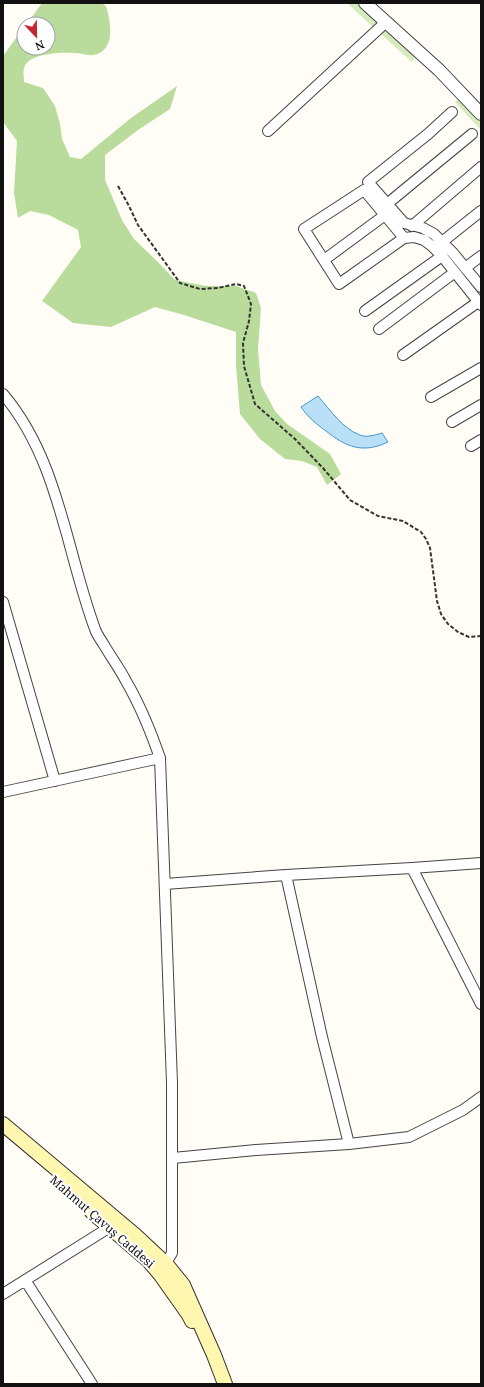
<svg xmlns="http://www.w3.org/2000/svg" width="484" height="1387" viewBox="0 0 484 1387" font-family="'Noto Serif',serif">
	<style>
		.green { fill: #d5ebbd }
		.forest { fill: #b9dc9c }
		.water { fill: #b9e0f7; stroke: #3f96cf }
		.lines { fill: none; stroke-linecap: round; stroke-linejoin: round }
		.minor-casing { stroke: #444; stroke-width: 12 }
		.tertiary-casing { stroke: #444; stroke-width: 14 }
		.secondary-casing { stroke: #333; stroke-width: 16 }
		.path { stroke: #333; stroke-width: 2; stroke-dasharray: 4 2; stroke-linecap: butt }
		.minor { stroke: #fff; stroke-width: 10 }
		.tertiary { stroke: #fff; stroke-width: 12 }
		.secondary { stroke: #fff6b0; stroke-width: 14 }
		.labels { text-anchor: middle; stroke-width: 4; stroke-linejoin: round; paint-order: stroke }
		.street-label { font-size: 12px; fill: #111; stroke: #fff }
	</style>
	<rect width="100%" height="100%" fill="#fffdf5"/>
	<!-- green -->
	<path class="green" d="M347,3H357L377,22L373,27Z
		M386,29L416,57L412,62L381,34Z
		M459,98L481,122V130L455,102Z"/>
	<!-- forest -->
	<path class="forest" d="M42,3H101L106,6C111,22 116,51 93,55C88,56 81,53 75,53C62,52 34,53 26,64C22,69 24,77 24,82L43,88L55,106L60,124L62,139L70,157L81,159L131,118L177,86L170,109L138,130L105,155V180L122,220L134,239L156,260L175,280L206,286H236L256,293L261,308L258,349L261,385L275,411L287,424L330,454L341,474L327,485L317,467L302,461L285,459L260,439L240,414L236,366V332L184,315L155,307L111,327L73,323L42,301L81,247L78,230L49,215L30,211L18,218L14,193L17,141L3,122V56L24,27V48H48V24H27Z"/>
	<!-- water -->
	<path class="water" d="M318,396C330,410 343,429 360,435C367,438 375,435 382,433L388,442C363,454 346,447 326,431C316,424 308,417 301,407Z"/>
	<g class="lines">
		<!-- minor casing -->
		<g class="minor-casing">
			<path id="minor" d="M452,112L428,134L368,182L404,223L423,228L434,234L453,253L481,287
				M268,131L386,22
				M387,204L472,134
				M412,226L481,167
				M404,238L339,284L304,229L364,190L404,238L414,237L424,240L432,246L442,256L481,305
				M442,242L481,211
				M324,260L385,215
				M465,268L481,256
				M365,311L442,256
				M379,329L455,272
				M403,355L478,302
				M3,394C59,460 66,551 95,629C97,635 101,640 104,645C111,657 120,669 126,681C140,705 151,732 160,758L172,1083V1253L163,1268
				M431,397L481,368
				M452,422L481,405
				M471,446L481,440
				M3,602L55,781
				M3,792L160,758
				M412,868L481,1004
				M286,875L322,1037L349,1144
				M165,884L286,875L412,868L481,863
				M173,1158L256,1150L349,1144L409,1137L463,1110L481,1097
				M25,1280L92,1384
				M3,1294L110,1227"/>
		</g>
		<!-- tertiary casing -->
		<g class="tertiary-casing">
			<path id="tertiary" d="M365,3L439,70L481,114"/>
		</g>
		<!-- secondary casing -->
		<g class="secondary-casing">
			<path id="secondary" d="M3,1124L135,1235L166,1264L183,1285L214,1355L225,1384
				M92,1212L149,1261L160,1274L189,1315L192,1321"/>
		</g>
		<!-- path -->
		<path class="path" d="M118,186L129,206L138,225L180,283L200,289L218,288L236,284L244,286L251,304L249,321L243,343L244,366L255,404L295,439L323,468L350,500L378,516L403,521L421,532L426,539L430,548L437,601L441,614L448,624L458,632L469,637L481,636"/>
		<!-- minor -->
		<use href="#minor" class="minor"/>
		<!-- tertiary -->
		<use href="#tertiary" class="tertiary"/>
		<!-- secondary -->
		<use href="#secondary" class="secondary"/>
	</g>
	<g class="labels">
		<!-- street labels -->
		<g class="street-label">
			<text transform="translate(102 1222) rotate(41)" y="4">Mahmut Çavuş Caddesi</text>
		</g>
	</g>
	<!-- border -->
	<rect width="484" height="1387" fill="none" stroke="#111111" stroke-width="8"/>
	<!-- north arrow -->
	<g transform="translate(36 36) rotate(158)"><circle r="19" fill="#ffffff" stroke="#a0a0a0"/>
	<path d="M0-3L7 15L0 10L-7 15Z" fill="#c4262e"/>
	<text y="-6" font-size="11" font-weight="bold" text-anchor="middle" fill="#111111">N</text>
	</g>
</svg>
